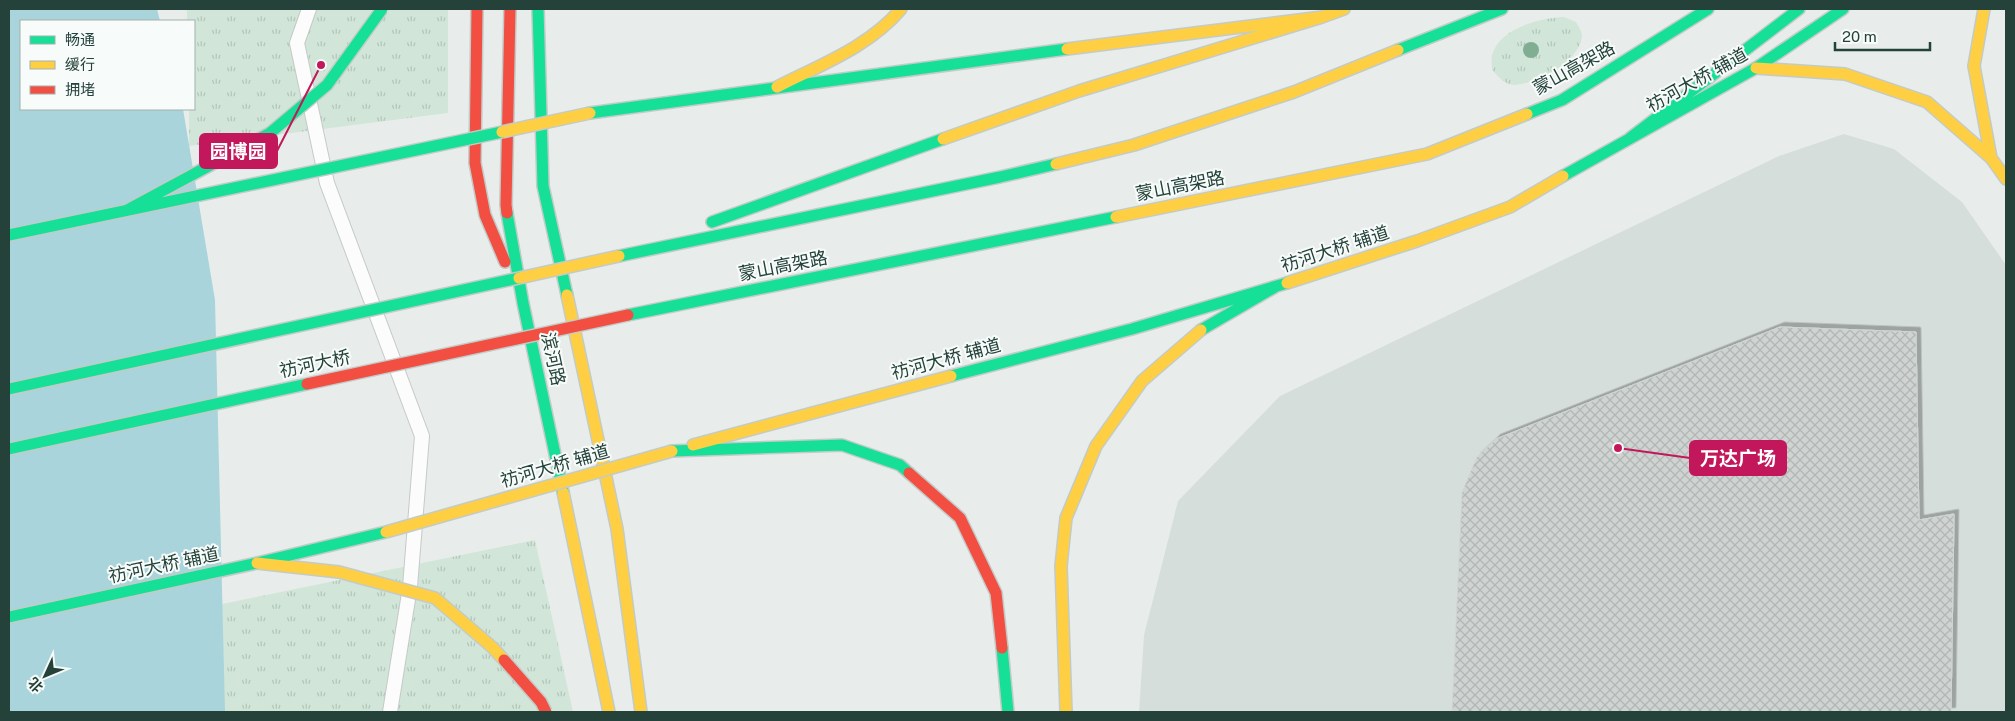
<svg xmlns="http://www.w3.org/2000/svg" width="2015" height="721" viewBox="0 0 2015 721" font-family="'Public Sans','Noto Sans SC',sans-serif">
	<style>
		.built { fill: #d6dedb }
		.park { fill: url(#park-tufts) }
		.water { fill: #a9d4db }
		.building { fill: url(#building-cross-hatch); stroke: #d1d6d4; filter: url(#shadow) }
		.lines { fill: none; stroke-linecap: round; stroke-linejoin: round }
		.lane-casing { stroke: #c5cac8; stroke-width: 16 }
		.fast-casing { stroke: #c3cbc8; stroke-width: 14 }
		.slow-casing { stroke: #c3cbc8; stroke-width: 14 }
		.jam-casing { stroke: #c3cbc8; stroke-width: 14 }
		.lane { stroke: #fcfcfc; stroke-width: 14 }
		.fast { stroke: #16e098; stroke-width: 11 }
		.slow { stroke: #ffcf43; stroke-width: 11 }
		.jam { stroke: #f24e42; stroke-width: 11 }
		.fast-bridge-casing { stroke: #c3cbc8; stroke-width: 14; stroke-linecap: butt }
		.slow-bridge-casing { stroke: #c3cbc8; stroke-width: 14; stroke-linecap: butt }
		.jam-bridge-casing { stroke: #c3cbc8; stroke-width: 14; stroke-linecap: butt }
		.fast-bridge { stroke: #16e098; stroke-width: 11 }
		.slow-bridge { stroke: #ffcf43; stroke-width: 11 }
		.jam-bridge { stroke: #f24e42; stroke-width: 11 }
		.tree { fill: #81ae93 }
		.labels { text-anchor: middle; stroke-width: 4; stroke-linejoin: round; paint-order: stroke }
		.street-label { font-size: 18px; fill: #24423a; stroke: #f7fbf9 }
		.leader { fill: none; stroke: #c2185b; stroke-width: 2 }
		.callout-dot { fill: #c2185b; stroke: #f7fbf9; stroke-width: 2 }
		.callout { fill: #c2185b; stroke: #c2185b; stroke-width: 2 }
		.callout-label { font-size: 19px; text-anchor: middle; font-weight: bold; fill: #fff }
	</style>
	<defs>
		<pattern id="park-tufts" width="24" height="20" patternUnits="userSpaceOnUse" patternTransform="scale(1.25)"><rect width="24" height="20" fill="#d1e6d8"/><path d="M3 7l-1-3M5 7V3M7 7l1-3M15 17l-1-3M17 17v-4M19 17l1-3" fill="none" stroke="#b3c6ba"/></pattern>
		<pattern id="building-cross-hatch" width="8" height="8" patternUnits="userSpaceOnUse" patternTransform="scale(1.25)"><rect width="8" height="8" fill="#cfd4d2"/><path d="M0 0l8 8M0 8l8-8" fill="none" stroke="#b2b7b5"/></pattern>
		<filter id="shadow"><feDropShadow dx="4.5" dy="-4.5" stdDeviation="0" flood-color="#0004"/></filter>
	</defs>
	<rect width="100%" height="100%" fill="#e8edeb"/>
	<!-- built -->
	<path class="built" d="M1844,134L1894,149L1962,202L2006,265V712H1139L1144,635L1178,501L1280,396L1779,156Z"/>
	<!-- park -->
	<path class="park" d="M187,9H448V113L189,146V109H194V21H187Z
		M1564,17L1576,22C1578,26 1582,31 1582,35C1581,61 1537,84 1514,85C1505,85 1498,76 1492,70C1492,65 1491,59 1492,55C1500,28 1539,18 1564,17Z
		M535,540L573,712H223L222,604Z"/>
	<!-- water -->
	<path class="water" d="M9,9H157L160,21H21V109H183L215,300L225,712H9Z"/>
	<!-- building -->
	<path class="building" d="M1780,327L1916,332L1919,520L1954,514L1951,712H1452L1462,492L1477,457L1496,439Z"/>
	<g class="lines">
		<!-- lane casing -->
		<g class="lane-casing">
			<path id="lane" d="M309,9L297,43L327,183L422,436L410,587L390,712"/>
		</g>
		<!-- fast casing -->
		<g class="fast-casing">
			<path id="fast" d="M538,9L543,186L567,295
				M1398,50L1502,9
				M590,113L1067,49
				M1527,114L1562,100L1708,9
				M1630,138L1799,9
				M1563,176L1756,68L1843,9
				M507,213L523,303L563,492
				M712,222L943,139
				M619,256L1000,177L1056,164
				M628,315L1116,217
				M1201,330L1275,287
				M951,376L1132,329L1287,283
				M672,451L842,445L900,465L909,473
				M1002,648L1008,712"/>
		</g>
		<!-- slow casing -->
		<g class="slow-casing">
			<path id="slow" d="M1984,9L1974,66L1991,158
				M1067,49L1322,17L1344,9
				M1756,68L1845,74L1927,102L1991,158L2006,179
				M777,87C820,65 869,47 901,9
				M943,139L1079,91L1322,17
				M1056,164L1134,145L1294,92L1398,50
				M1116,217L1427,154L1527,114
				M1287,283L1417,241L1510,207L1563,176
				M567,295L617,529L641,712
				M693,445L951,376
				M563,492L609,712
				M1066,712L1061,566L1066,518L1096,446L1142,381L1201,330"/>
		</g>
		<!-- jam casing -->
		<g class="jam-casing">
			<path id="jam" d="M477,9L475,163L485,215L505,262
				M507,213L506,205L510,9
				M909,473L960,518L996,593L1002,648"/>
		</g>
		<!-- lane -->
		<use href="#lane" class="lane"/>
		<!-- fast -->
		<use href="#fast" class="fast"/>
		<!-- slow -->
		<use href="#slow" class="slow"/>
		<!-- jam -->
		<use href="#jam" class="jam"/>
		<!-- fast-bridge casing -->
		<g class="fast-bridge-casing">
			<path id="fast-bridge" d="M127,210L270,133L327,85L382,9
				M9,235L502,132
				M9,389L519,278
				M9,449L307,384
				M9,617L257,563L386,532"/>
		</g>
		<!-- slow-bridge casing -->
		<g class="slow-bridge-casing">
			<path id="slow-bridge" d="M502,132L590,113
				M519,278L619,256
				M386,532L672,451
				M257,563L339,572L435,598L492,647L504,660"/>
		</g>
		<!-- jam-bridge casing -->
		<g class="jam-bridge-casing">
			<path id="jam-bridge" d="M307,384L628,315
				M504,660L541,702L546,712"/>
		</g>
		<!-- fast-bridge -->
		<use href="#fast-bridge" class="fast-bridge"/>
		<!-- slow-bridge -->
		<use href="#slow-bridge" class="slow-bridge"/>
		<!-- jam-bridge -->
		<use href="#jam-bridge" class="jam-bridge"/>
	</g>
	<!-- trees -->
	<circle class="tree" cx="1531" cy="50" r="8"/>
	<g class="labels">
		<!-- street labels -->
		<g class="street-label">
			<text transform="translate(1574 68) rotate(-29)" y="6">蒙山高架路</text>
			<text transform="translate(1697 80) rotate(-29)" y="6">祊河大桥 辅道</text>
			<text transform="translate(1180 186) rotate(-11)" y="6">蒙山高架路</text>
			<text transform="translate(1335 249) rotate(-18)" y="6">祊河大桥 辅道</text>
			<text transform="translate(783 266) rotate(-11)" y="6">蒙山高架路</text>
			<text transform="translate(553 359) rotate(78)" y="6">滨河路</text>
			<text transform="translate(946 359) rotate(-15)" y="6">祊河大桥 辅道</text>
			<text transform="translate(315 364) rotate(-12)" y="6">祊河大桥</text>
			<text transform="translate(555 466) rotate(-16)" y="6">祊河大桥 辅道</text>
			<text transform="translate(164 565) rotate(-12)" y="6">祊河大桥 辅道</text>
		</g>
	</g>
	<!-- callouts -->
	<path class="leader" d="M321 65L277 151M1618 448L1690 458"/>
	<g class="callout-dot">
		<circle cx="321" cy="65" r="5"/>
		<circle cx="1618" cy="448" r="5"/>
	</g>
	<g class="callout">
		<rect x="200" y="134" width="77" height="34" rx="5"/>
		<rect x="1690" y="441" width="96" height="34" rx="5"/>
	</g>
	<g class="callout-label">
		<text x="238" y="158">园博园</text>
		<text x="1738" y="465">万达广场</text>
	</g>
	<!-- border -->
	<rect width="2015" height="721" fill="none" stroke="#24423a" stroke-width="20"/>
	<!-- legend -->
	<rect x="20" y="20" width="175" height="90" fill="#f7fbf9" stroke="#a3b1ad"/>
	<rect x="30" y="36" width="25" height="8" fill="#16e098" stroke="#a3b1ad"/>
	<text x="65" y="45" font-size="15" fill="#24423a">畅通</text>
	<rect x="30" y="61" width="25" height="8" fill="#ffcf43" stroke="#a3b1ad"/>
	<text x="65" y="70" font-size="15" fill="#24423a">缓行</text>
	<rect x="30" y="86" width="25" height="8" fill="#f24e42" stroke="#a3b1ad"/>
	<text x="65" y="95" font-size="15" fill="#24423a">拥堵</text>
	<!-- north arrow -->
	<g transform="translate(45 676) rotate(226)" stroke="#f7fbf9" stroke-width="4" paint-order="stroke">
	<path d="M0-4L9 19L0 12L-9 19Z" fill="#24423a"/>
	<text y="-8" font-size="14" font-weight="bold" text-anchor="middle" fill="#24423a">北</text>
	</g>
	<!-- scale -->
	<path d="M1835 42v8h95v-8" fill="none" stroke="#24423a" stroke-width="2.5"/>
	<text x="1842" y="42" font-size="15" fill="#24423a" stroke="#f7fbf9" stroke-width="4" paint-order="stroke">20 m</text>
</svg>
